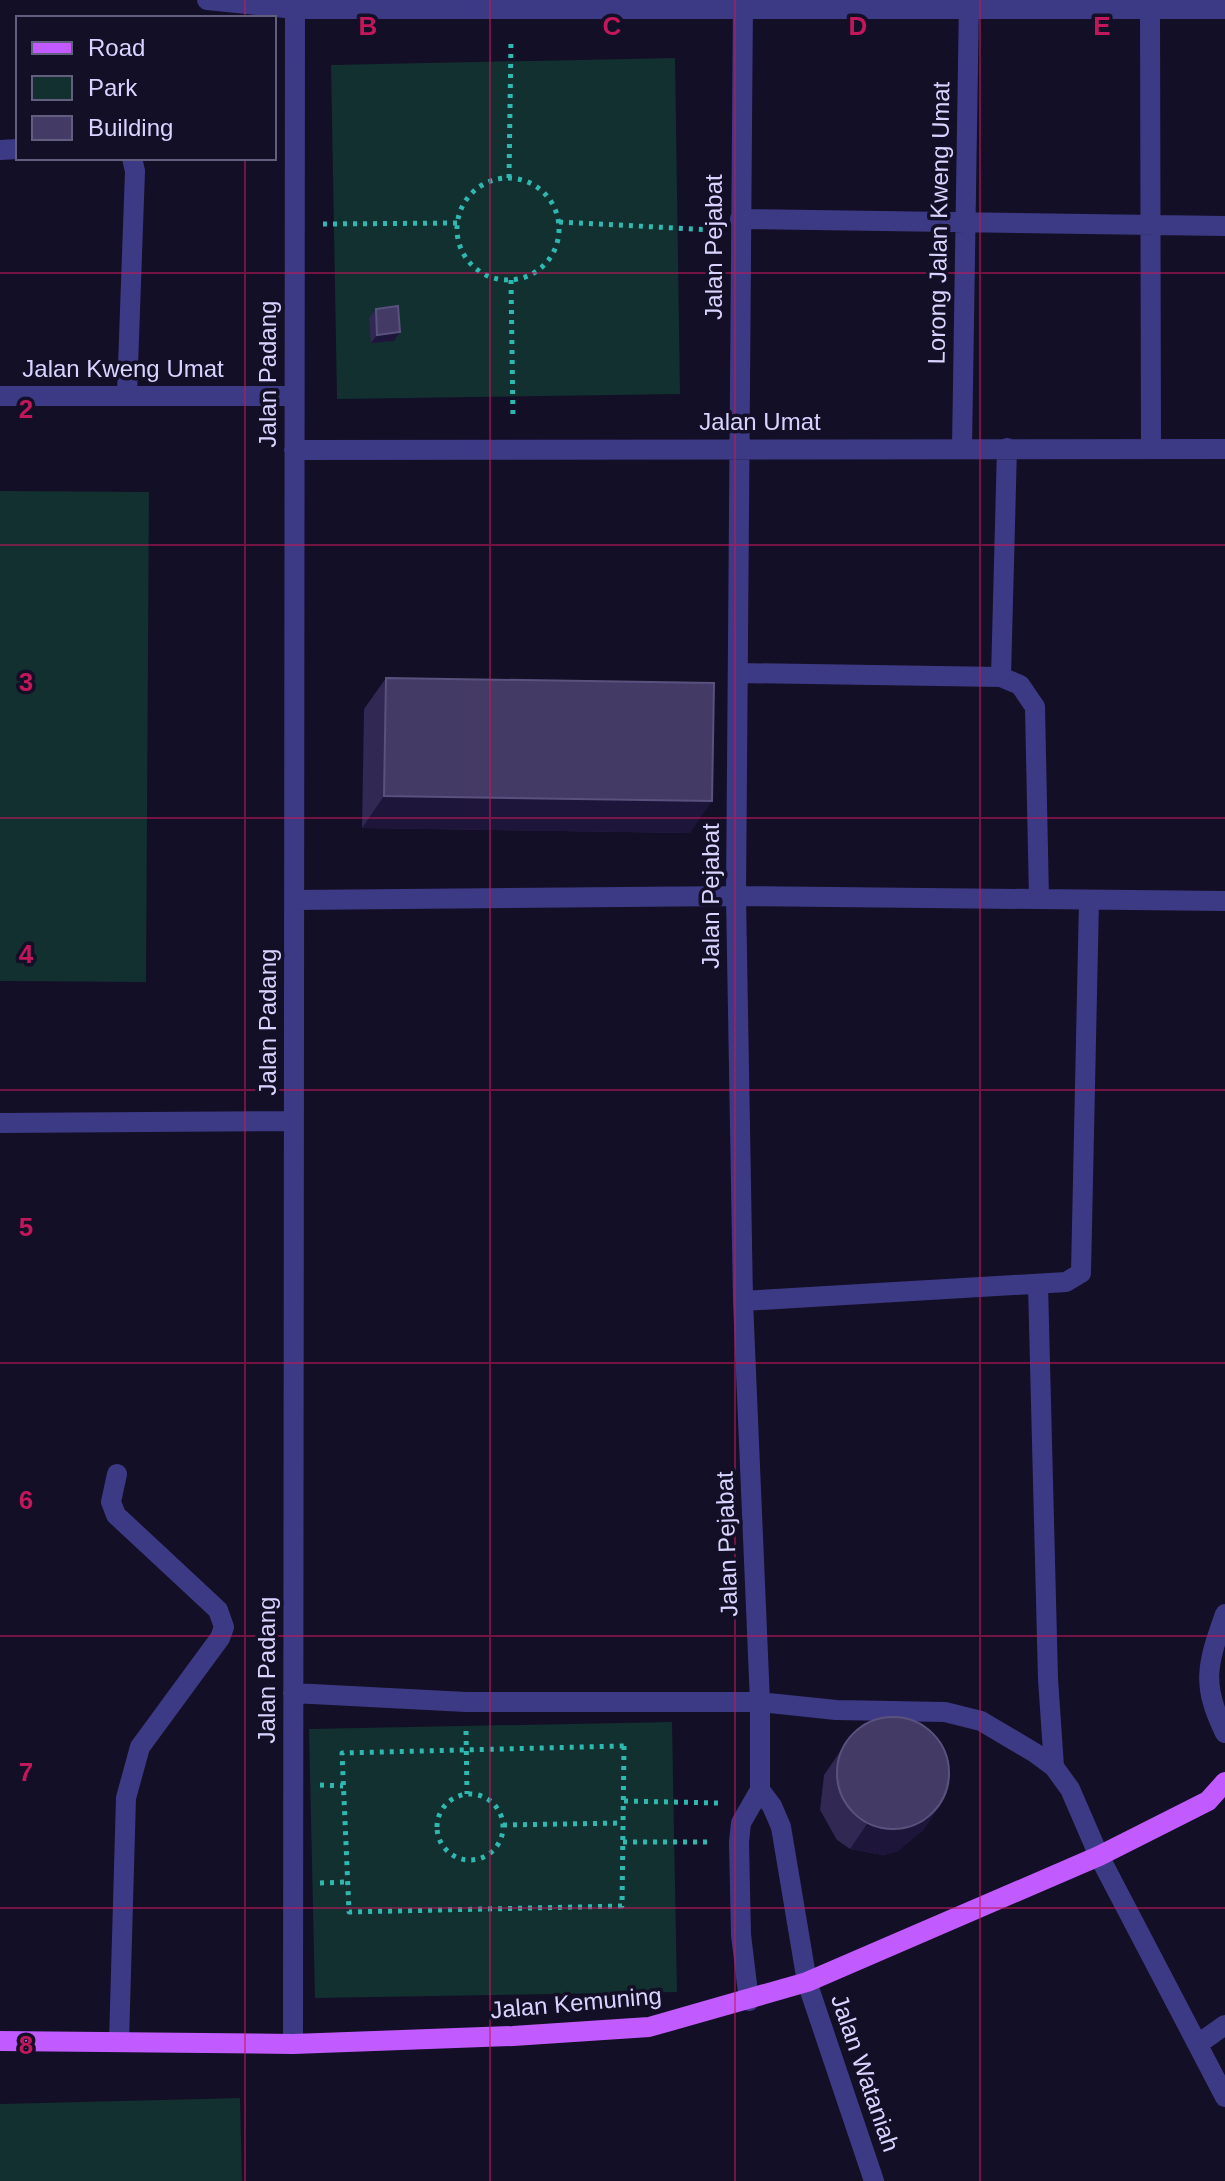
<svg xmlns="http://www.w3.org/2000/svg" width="1225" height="2181" viewBox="0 0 1225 2181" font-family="Helvetica,sans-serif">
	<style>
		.green { fill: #12302f }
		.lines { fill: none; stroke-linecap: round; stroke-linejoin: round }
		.path { stroke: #2fb8b0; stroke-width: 5; stroke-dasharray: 4 6; stroke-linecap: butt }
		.minor { stroke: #3d3a85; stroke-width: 20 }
		.major { stroke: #c25bff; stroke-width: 20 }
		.wall { fill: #312854 }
		.shaded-wall { fill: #1d163a }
		.building { fill: #433a66; stroke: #5a527e; stroke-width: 2 }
		.grid { fill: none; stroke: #c2185b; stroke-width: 2; stroke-opacity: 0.55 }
		.labels { text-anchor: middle; stroke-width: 7; stroke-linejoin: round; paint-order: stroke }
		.street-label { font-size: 24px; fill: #d9d4ff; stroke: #130f26 }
		.grid-label { font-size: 26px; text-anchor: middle; font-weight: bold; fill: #c2185b; stroke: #130f26; stroke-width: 7; stroke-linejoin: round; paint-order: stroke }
	</style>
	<rect width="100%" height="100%" fill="#130f26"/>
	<!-- green -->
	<path class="green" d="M675,58L680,394L337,399L331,65Z
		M0,491L149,492L146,982L0,981Z
		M672,1722L677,1992L315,1998L309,1729Z
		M240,2098L242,2181H0V2104Z"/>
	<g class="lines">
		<!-- path -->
		<path class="path" d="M509,178L511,39
			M457 229a51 51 0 1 1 102 0a51 51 0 1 1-102 0Z
			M559,222L714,230
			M323,224L457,223
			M511,280L513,419
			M466,1731L467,1794
			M624,1746L622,1906L349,1912L342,1753Z
			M320,1785L343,1786
			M437 1827a33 33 0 1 1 66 0a33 33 0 1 1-66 0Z
			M624,1801L719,1803
			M503,1825L623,1823
			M623,1842H710
			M320,1883L347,1882"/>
		<!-- minor -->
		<path class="minor" d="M207,0L295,9H1225
			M743,0L736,896L743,1301L760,1702V1790L741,1823L739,1842L741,1935L749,2001
			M1150,9L1151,449
			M0,150L18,149
			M740,219L1225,226
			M127,394L135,171L132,158
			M0,396H294
			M962,448L969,0
			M1007,448L1001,677L1020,685L1035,707L1039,899
			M294,450L1225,449
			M738,673L1001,677
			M294,900L736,896L1225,901
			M0,1123L294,1121
			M1038,1284L1048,1679L1054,1767
			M743,1301L1066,1282L1081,1273L1089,900
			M117,1474L111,1502L116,1515L218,1610L224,1627L220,1638L140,1747L126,1798L119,2042
			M1225,1614C1207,1665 1201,1684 1225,1733
			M293,1693L466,1702H760L836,1710L945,1712L981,1721L1035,1753L1054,1767L1070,1789L1099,1856L1225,2097
			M760,1790L772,1806L781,1827L807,1982L874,2181
			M293,2044L295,0
			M1198,2044L1225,2025"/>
		<!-- major -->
		<path class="major" d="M0,2041L293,2044L513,2036L649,2027L807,1982L1099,1856L1208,1801L1225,1782"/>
	</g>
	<!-- wall -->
	<path class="wall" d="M376,309L400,332L394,341L371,343L369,318Z
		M386,678L690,833L362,828L364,709Z
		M852,1734L940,1805L923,1830L898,1851L883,1855L850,1849L837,1840L820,1810L824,1775Z"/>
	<!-- shaded-wall -->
	<path class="shaded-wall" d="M400,332L394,341L371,343L377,335Z
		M384,796L712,801L690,833L362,828Z
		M940,1805L923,1830L898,1851L883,1855L850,1849L867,1824Z"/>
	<!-- building -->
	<path class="building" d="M398,306L400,332L377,335L376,309Z
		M386,678L714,683L712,801L384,796Z
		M837 1773a56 56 0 1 1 112 0a56 56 0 1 1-112 0Z"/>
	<!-- grid -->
	<path class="grid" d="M245,0V18M490,0V2181M735,0V2181M980,0V2181M245,158V2181M0,273H1225M0,545H1225M0,818H1225M0,1090H1225M0,1363H1225M0,1636H1225M0,1908H1225"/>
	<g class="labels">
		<!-- street labels -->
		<g class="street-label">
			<text transform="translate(939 223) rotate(-89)" y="8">Lorong Jalan Kweng Umat</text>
			<text transform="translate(714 247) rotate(-90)" y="8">Jalan Pejabat</text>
			<text x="123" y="377">Jalan Kweng Umat</text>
			<text transform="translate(268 374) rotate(-90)" y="8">Jalan Padang</text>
			<text x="760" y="430">Jalan Umat</text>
			<text transform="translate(711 896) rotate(-90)" y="8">Jalan Pejabat</text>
			<text transform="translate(268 1022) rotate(-90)" y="8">Jalan Padang</text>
			<text transform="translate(727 1544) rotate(-92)" y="8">Jalan Pejabat</text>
			<text transform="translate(267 1670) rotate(-90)" y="8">Jalan Padang</text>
			<text transform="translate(576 2003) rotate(-5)" y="8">Jalan Kemuning</text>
			<text transform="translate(865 2073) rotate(71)" y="8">Jalan Wataniah</text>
		</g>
	</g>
	<g class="grid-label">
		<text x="368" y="35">B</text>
		<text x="612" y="35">C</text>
		<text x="858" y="35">D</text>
		<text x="1102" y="35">E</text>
		<text x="26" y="418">2</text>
		<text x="26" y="691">3</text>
		<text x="26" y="963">4</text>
		<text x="26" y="1236">5</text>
		<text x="26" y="1509">6</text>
		<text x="26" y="1781">7</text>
		<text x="26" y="2054">8</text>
	</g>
	<!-- legend -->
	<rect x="16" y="16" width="260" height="144" fill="#130f26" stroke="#625e7d" stroke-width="2"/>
	<rect x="32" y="42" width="40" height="12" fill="#c25bff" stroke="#625e7d" stroke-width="2"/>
	<text x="88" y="56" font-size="24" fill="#d9d4ff">Road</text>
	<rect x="32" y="76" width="40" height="24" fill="#12302f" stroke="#625e7d" stroke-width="2"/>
	<text x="88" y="96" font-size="24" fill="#d9d4ff">Park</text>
	<rect x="32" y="116" width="40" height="24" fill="#433a66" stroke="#625e7d" stroke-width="2"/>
	<text x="88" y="136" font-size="24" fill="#d9d4ff">Building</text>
</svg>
